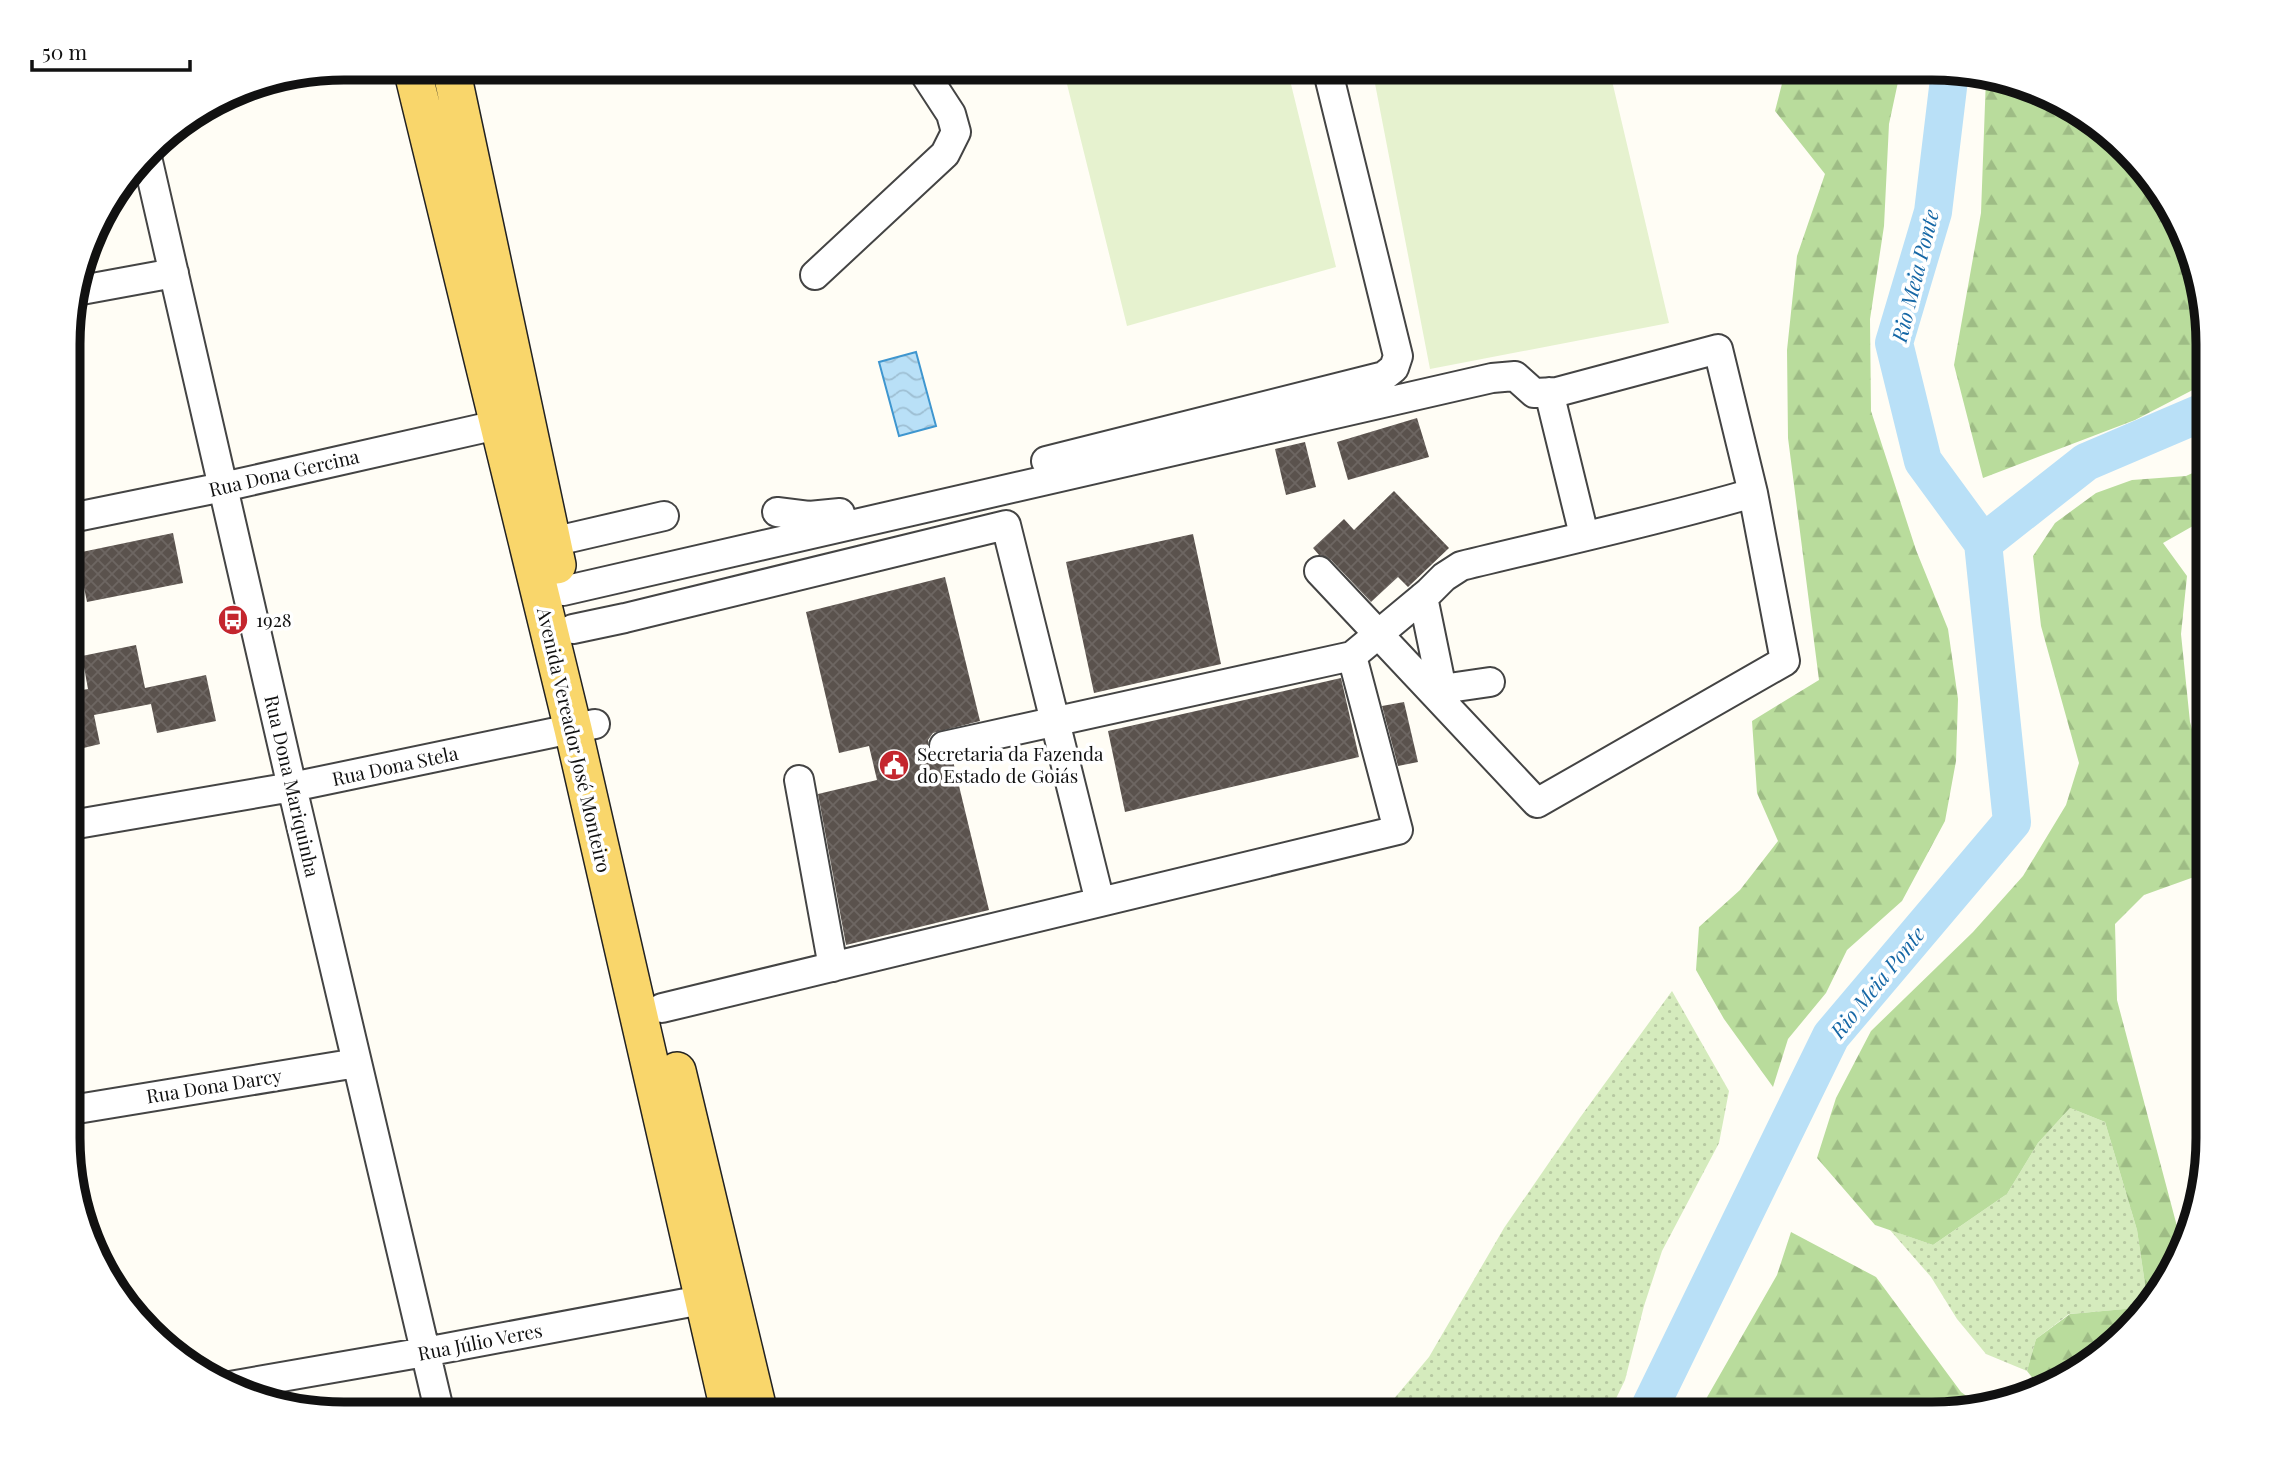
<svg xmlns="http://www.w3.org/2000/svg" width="2277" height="1482" viewBox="0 0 2277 1482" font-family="'Playfair Display',serif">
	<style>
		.grass { fill: url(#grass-dots) }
		.forest { fill: url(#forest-firs) }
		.pitch { fill: #e6f2cf }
		.water { fill: url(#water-waves); stroke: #3f96cf; stroke-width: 2 }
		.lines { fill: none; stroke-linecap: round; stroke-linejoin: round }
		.river { stroke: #b9e0f7; stroke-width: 38 }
		.building { fill: url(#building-cross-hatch) }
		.minor-casing { stroke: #444; stroke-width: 32 }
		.major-casing { stroke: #222; stroke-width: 40 }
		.minor { stroke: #fff; stroke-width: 28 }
		.major { stroke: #f9d66b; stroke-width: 37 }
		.labels { text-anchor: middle; stroke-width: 7; stroke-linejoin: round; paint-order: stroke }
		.street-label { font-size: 19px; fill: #111; stroke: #fff }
		.poi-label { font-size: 19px; fill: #111; stroke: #fff; text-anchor: start }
		.water-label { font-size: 21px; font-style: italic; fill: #1768a6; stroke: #fff }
		.rim { fill: none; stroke: #111; stroke-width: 9 }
	</style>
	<defs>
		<pattern id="grass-dots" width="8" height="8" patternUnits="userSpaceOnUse" patternTransform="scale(1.75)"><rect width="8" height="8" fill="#d5ebbd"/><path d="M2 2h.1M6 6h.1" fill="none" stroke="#b6c8a1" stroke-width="1.8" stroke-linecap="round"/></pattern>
		<pattern id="forest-firs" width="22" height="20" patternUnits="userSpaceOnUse" patternTransform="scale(1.75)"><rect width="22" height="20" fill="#b9dc9c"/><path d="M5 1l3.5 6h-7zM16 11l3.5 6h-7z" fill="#9ebc85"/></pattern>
		<pattern id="water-waves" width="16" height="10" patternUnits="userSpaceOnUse" patternTransform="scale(1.75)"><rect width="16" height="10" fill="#b9e0f7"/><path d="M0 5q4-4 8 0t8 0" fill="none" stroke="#9ebfd3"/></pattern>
		<pattern id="building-cross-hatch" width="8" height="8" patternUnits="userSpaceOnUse" patternTransform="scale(1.75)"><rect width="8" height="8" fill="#5a524d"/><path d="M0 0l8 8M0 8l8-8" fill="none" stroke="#6d6662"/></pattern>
	</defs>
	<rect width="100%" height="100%" fill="#fffdf5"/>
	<!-- grass -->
	<path class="grass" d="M1672,991L1729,1091L1719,1143L1662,1251L1644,1306L1625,1380L1609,1413H1382L1429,1357L1504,1228L1579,1119Z
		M2070,1108L2105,1122L2137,1230L2146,1291L2137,1308L2069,1314L2036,1339L2027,1371L1986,1354L1957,1319L1931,1277L1890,1230L1933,1245L2007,1194L2038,1143Z"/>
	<!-- forest -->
	<path class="forest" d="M1786,68H1901L1889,124L1884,226L1870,319L1871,411L1916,550L1948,629L1958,699L1956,761L1945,821L1902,901L1847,950L1826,993L1788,1039L1773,1087L1724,1019L1696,970L1699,927L1740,890L1778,841L1757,793L1752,721L1819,680L1788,438L1787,350L1797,256L1825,174L1775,111Z
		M1986,77L2021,83L2086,115L2172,207L2208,327V382L2135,420L1983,478L1954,365L1981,213Z
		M2208,466V520L2200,522L2163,543L2187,576L2181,634L2190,722L2208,786V872L2144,895L2115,924L2117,1000L2183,1249L2162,1291L2070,1377L2039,1386L2027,1371L2036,1339L2070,1314L2136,1308L2146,1291L2137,1230L2105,1122L2070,1108L2038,1143L2007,1194L1933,1245L1875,1225L1817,1158L1836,1098L1871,1031L1973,932L2023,876L2066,805L2079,763L2041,626L2033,556L2055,523L2096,493L2132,480L2186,476Z
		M1791,1232L1876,1277L1961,1392L1979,1405L1950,1413H1698L1777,1275Z"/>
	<!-- pitch -->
	<path class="pitch" d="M1063,68H1287L1336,267L1127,326Z
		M1372,68H1609L1669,323L1430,369Z"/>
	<!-- water -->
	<path class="water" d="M916,352L936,426L899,436L879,362Z"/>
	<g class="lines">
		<!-- river -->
		<path class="river" d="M1950,71L1933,212L1894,343L1923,461L1983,543
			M1647,1413L1831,1036L2012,822L1983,543L2086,462L2208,410"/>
	</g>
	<!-- building -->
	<path class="building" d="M1417,418L1429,457L1348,480L1337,442Z
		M1305,442L1316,487L1286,495L1275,449Z
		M1394,491L1449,548L1408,587L1398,577L1371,602L1331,560L1319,555L1313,548L1344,519L1354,530Z
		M173,533L183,583L87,602L77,553Z
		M1193,534L1221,664L1094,693L1066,562Z
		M945,577L980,721L933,733L928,740V749L931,757L938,762L953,761L989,910L846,945L818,794L877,780L869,746L839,753L806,612Z
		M136,645L145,688L206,675L216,721L157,733L151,704L94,715L100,744L71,751V692L88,689L82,656Z
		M1341,678L1359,757L1125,812L1108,731Z
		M1404,702L1418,762L1398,766L1382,706Z"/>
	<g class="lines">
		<!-- minor casing -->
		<g class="minor-casing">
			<path id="minor" d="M147,157L292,787L440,1414
				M815,275L945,154L956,132L951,114L921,68
				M76,291L174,273
				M1549,392L1584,535
				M1046,461L1384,376L1394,368L1398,356L1327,68
				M777,512L809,516L840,513
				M71,518L223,487L497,425
				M552,542L664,516
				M563,591L1492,378L1515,376L1534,393L1557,392L1718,349L1753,493L1785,661L1537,803L1319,571
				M1423,597L1445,704
				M573,629L625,618L1006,525L1100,902
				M1442,689L1490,682
				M944,746L1352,656L1429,592L1444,577L1461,566C1559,542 1657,521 1753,493
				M799,780L833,967
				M71,825L292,787L595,724
				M662,1008L1398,830L1352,656
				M71,1110L357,1063
				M230,1386L425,1352L723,1296"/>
		</g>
		<!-- major casing -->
		<g class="major-casing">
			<path id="major" d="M412,68L573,729L730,1414
				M451,68L557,565
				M677,1071L759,1414"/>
		</g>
		<!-- minor -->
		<use href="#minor" class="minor"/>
		<!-- major -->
		<use href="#major" class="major"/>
	</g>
	<!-- icons -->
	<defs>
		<g id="bus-disc" transform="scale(1.575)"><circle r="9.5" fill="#c4262e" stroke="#fff"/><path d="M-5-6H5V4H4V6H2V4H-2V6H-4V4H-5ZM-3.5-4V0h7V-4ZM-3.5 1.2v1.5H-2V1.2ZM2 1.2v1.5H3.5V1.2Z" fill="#fff"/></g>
		<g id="civic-disc" transform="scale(1.575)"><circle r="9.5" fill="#c4262e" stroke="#fff"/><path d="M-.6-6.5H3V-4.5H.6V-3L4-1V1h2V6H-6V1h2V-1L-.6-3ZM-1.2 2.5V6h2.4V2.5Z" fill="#fff"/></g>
	</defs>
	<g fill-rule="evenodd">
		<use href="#bus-disc" x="233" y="620"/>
		<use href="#civic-disc" x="894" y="765"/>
	</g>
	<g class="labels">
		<!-- street labels -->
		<g class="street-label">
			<text transform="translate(284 473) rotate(-13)" y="7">Rua Dona Gercina</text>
			<text transform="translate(574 740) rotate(77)" y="7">Avenida Vereador José Monteiro</text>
			<text transform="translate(395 766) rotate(-12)" y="7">Rua Dona Stela</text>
			<text transform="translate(292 786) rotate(77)" y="7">Rua Dona Mariquinha</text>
			<text transform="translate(214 1086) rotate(-9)" y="7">Rua Dona Darcy</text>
			<text transform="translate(480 1342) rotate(-11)" y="7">Rua Júlio Veres</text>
		</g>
		<!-- poi labels -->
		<g class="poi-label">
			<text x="256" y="627">1928</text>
			<text x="917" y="761">Secretaria da Fazenda<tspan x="917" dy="22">do Estado de Goiás</tspan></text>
		</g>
		<!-- water labels -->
		<g class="water-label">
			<text transform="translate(1916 276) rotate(-76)" y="7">Rio Meia Ponte</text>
			<text transform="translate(1878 983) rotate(-51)" y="7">Rio Meia Ponte</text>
		</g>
	</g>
	<!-- crop -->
	<path d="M0 0H2277V1482H0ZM344 80H1932A264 264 0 0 1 2196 344V1138A264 264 0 0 1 1932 1402H344A264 264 0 0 1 80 1138V344A264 264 0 0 1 344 80Z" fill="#fff" fill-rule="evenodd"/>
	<path class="rim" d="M344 80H1932A264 264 0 0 1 2196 344V1138A264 264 0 0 1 1932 1402H344A264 264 0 0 1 80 1138V344A264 264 0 0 1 344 80Z"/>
	<!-- scale -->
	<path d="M32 60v10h158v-10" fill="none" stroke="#111111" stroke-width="3.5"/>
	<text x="42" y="60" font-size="21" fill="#111111" stroke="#ffffff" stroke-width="5" paint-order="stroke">50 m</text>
</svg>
